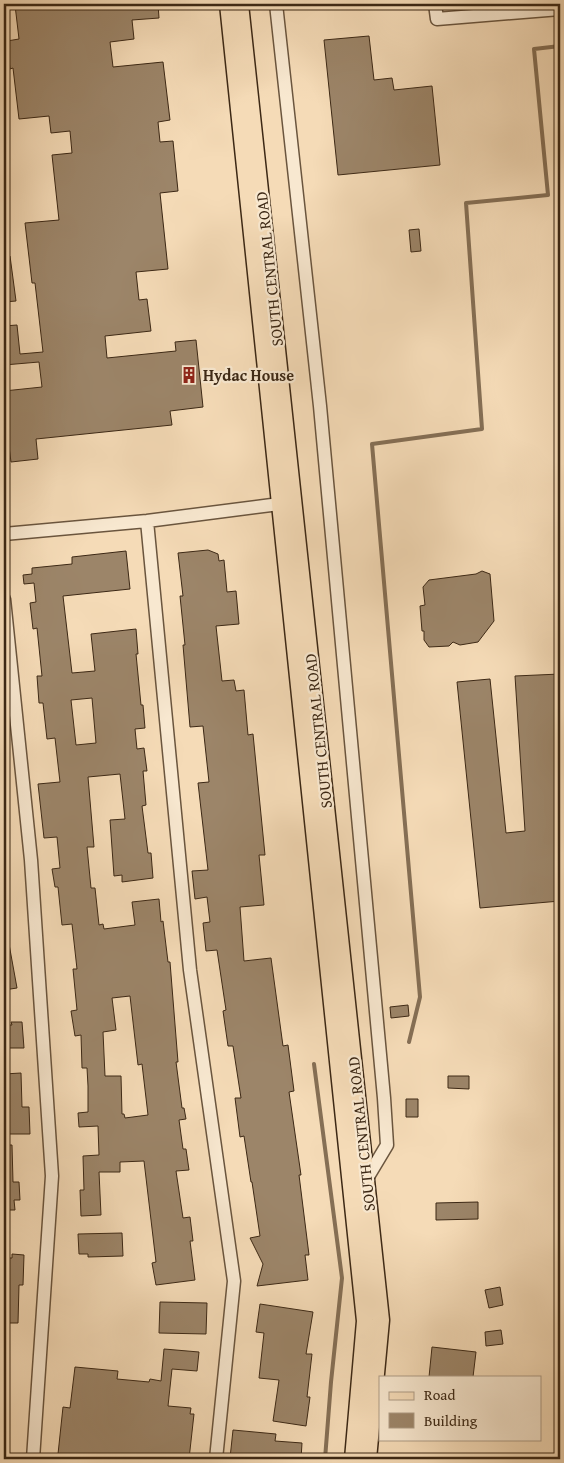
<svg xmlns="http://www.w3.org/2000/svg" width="564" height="1463" viewBox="0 0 564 1463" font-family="'Gentium Book Plus',serif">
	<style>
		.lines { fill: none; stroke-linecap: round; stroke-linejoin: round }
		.stream { stroke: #856f55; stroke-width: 4 }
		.building { fill: #9c8569; stroke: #3c2815; fill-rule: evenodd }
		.minor-casing { stroke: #6a553e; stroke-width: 15 }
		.major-casing { stroke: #3c2815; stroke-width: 19 }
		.minor { stroke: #f8e8d0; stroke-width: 12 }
		.major { stroke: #f5dbb7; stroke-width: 16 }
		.labels { text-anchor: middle; stroke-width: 4.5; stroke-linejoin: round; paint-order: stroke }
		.street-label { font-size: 16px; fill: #3c2815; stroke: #f8e8d0 }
		.poi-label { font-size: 16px; font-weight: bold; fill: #3c2815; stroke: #f8e8d0; text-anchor: start }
	</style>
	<rect width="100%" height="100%" fill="#f5dbb7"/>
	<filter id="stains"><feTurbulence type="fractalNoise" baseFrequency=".004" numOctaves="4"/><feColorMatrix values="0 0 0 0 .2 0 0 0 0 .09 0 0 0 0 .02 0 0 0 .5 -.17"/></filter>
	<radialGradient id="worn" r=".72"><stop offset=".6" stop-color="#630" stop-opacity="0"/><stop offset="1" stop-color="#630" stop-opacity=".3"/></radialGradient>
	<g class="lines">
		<!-- stream -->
		<path class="stream" d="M409,1042L420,997L372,444L482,429L466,203L548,195L534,49L560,46
			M314,1064L342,1278L331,1382L325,1459"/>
	</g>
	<!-- building -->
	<path class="building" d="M28,4H158L159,18L132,20L134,39L110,42L113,67L163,62L170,120L158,122L160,142L173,141L178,191L160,193L168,269L136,272L139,300L147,299L151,331L105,336L107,358L176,351L175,342L196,340L203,407L170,411L172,425L36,439L38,459L11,462L7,431L4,432V391L42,387L39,362L4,365V326L17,325L20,354L43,352L35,283H32L25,223L59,220L52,155L72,153L70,131L51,133L49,116L19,119L13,68L10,69L7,41L19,39L15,5Z
		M369,36L374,80L392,78L394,90L432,86L440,165L338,175L324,40Z
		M419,229L421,251L411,252L409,230Z
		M4,256H10L16,301L4,302Z
		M208,550L218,554L219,561L224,560L227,592L236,591L239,624L216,626L222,681L234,680L236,691L244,690L248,735L253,734L265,855H259L264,905L240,907L244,961L271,958L283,1046L288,1045L294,1091L289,1092L301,1175H299L309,1255H305L308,1280L257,1286L263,1264L250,1238L260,1236L252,1182H251L244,1136L240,1137L235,1098H241L233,1046H228L223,1011L226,1010L217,950L206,951L203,923L210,922L207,897L195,899L192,871L208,870L198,783L209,782L203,726L190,727L183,645H185L180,596H183L178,553Z
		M126,551L130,589L63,596L72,673L95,671L91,634L136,629L138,654H136L141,705H143L145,728L135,729L137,749L144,748L147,771H143L146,805L142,806L148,853H151L153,878L122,882V875L114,876L110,820L125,819L120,774L88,777L94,847H87L91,888H95L99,925L103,924L104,929L135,925L132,902L159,899L161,922L163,921L168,962H170L178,1062H176L182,1108H184L186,1119L179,1120L183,1149H186L189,1170L176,1171L183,1218L190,1217L193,1241H190L195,1280L156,1285L152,1263L156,1262L144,1161L120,1162V1172H99L101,1215L81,1216L80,1190H84L83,1156L99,1155L98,1126L79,1127L78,1113L88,1112V1086L87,1068H82L81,1035L75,1036L71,1011L77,1010L73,969H77L72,924L62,925L58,887H55L52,869L60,868L57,837L44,838L38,784L60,782L55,738L47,739L43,703H39L37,676H42L37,628L33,629L30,603L36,602L34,583L24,584L23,575L32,574V568L72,564V557ZM92,698L96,743L76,745L71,700ZM130,996L138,1065L142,1064L148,1115L125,1118L124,1114H122L121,1076H105L103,1032L116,1030L112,998Z
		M482,571L490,574L494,621L478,642L460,645L453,642L449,646L429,647L424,640V631H422L420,606L425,605L423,587L429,580L476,574Z
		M560,674V901L480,908L457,682L490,679L506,833L525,831L515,676Z
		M9,944L17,988L4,990V945Z
		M408,1005L409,1016L391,1018L390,1007Z
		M11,1022H22L24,1048H4V1025H12Z
		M21,1073L22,1107H29L30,1134H4V1074Z
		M448,1076H469V1089L448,1088Z
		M406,1099H418V1117H406Z
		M4,1145H12L13,1182H19L20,1200H14L15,1210H4Z
		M478,1202V1219L436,1220V1203Z
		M122,1233L123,1256L88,1257V1254H79L78,1234Z
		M12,1254L24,1255L23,1285H19L18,1323H4V1258H12Z
		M500,1287L503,1305L489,1308L485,1290Z
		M160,1302L207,1303L206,1334L159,1333Z
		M260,1304L313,1312L306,1354H312L307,1397H310L306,1426L273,1421L279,1380L259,1378L264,1333L256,1332Z
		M501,1330L503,1344L486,1346L485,1332Z
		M432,1347L476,1352L473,1377H429Z
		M164,1349L199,1352L197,1371L172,1369L168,1406L191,1408L190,1414H194L189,1459H106L58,1454L63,1407L70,1408L75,1367L118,1371L117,1379L149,1382L150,1379L161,1381Z
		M233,1430L276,1434L275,1441L302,1443L301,1459L230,1458Z"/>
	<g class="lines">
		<!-- minor casing -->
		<g class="minor-casing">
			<path id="minor" d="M276,4L320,406L384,1098L387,1145L366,1180
				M435,4L437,19L560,9
				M147,521L190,970L234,1281L216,1459
				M4,534L147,521L287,503
				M4,599L31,860L52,1176L33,1459"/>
		</g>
		<!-- major casing -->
		<g class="major-casing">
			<path id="major" d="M228,4L365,1321L353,1459
				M240,4L381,1320L368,1459"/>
		</g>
		<!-- minor -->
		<use href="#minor" class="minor"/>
		<!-- major -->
		<use href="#major" class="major"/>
	</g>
	<!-- icons -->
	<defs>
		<g id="building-bare" transform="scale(1.35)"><path d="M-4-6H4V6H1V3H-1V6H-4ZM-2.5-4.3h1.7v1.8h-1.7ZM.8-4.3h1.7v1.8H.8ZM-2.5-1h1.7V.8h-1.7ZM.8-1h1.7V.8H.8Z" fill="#8f2418" stroke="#f8e8d0" stroke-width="2.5" paint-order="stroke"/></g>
	</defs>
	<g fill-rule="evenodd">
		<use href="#building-bare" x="189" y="375"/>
	</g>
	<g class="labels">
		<!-- street labels -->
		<g class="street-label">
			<text transform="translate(269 269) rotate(-96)" y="6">SOUTH CENTRAL ROAD</text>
			<text transform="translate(318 731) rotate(-96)" y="6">SOUTH CENTRAL ROAD</text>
			<text transform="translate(361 1134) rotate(-96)" y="6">SOUTH CENTRAL ROAD</text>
		</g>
		<!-- poi labels -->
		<g class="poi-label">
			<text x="203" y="381">Hydac House</text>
		</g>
	</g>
	<!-- margin -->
	<rect width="564" height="1463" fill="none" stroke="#f5dbb7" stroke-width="20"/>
	<rect x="5" y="5" width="554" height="1453" fill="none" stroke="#3c2815" stroke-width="2.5"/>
	<rect x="10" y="10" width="544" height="1443" fill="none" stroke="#3c2815"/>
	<!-- legend -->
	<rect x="379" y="1376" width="162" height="65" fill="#f8e8d0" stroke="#ad9b85"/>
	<rect x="389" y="1392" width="25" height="8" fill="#f5dbb7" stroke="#ad9b85"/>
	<text x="424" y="1400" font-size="15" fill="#3c2815">Road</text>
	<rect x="389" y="1413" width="25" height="15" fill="#9c8569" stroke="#ad9b85"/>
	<text x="424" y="1426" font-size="15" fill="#3c2815">Building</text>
	<rect width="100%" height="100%" filter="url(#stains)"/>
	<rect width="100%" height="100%" fill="url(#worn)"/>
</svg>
